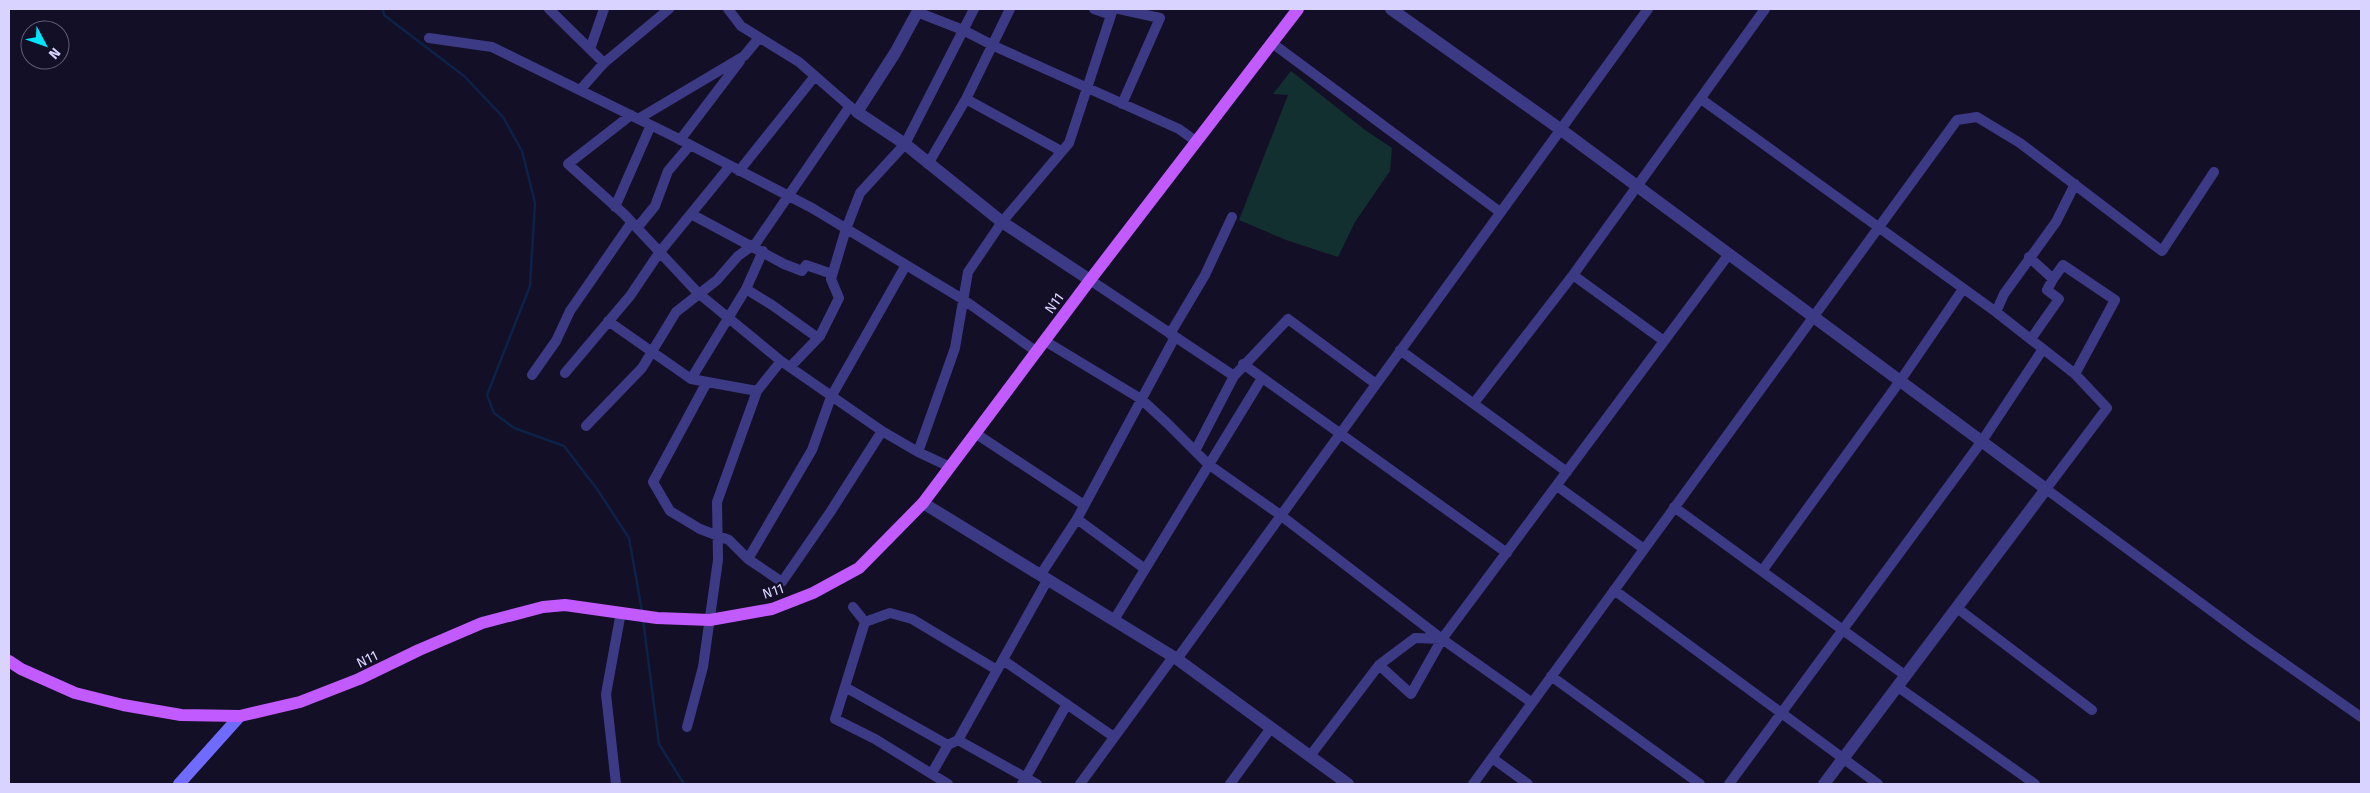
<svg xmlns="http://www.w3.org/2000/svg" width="2370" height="793" viewBox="0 0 2370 793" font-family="'Fira Sans',sans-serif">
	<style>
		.green { fill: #12302f }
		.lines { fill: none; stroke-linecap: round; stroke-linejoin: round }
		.stream { stroke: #0c2248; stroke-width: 2.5 }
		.minor { stroke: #3d3a85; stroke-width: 10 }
		.tertiary { stroke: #3d3a85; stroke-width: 12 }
		.secondary { stroke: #6f6bff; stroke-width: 12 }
		.primary { stroke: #c25bff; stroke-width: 12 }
		.labels { text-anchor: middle; stroke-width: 4.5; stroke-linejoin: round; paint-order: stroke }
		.street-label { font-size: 14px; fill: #d9d4ff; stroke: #130f26 }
	</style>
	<rect width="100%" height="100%" fill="#130f26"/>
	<!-- green -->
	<path class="green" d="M1291,71L1365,130L1392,148L1390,171L1355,222L1338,257L1286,240L1239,220L1288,95L1273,94Z"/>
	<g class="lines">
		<!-- stream -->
		<path class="stream" d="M383,9L384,15L464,76L503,117L522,151L535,203L530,286L487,395L494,413L514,428L564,446L597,489L629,538L642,611
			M643,619L659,744L684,784"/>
		<!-- minor -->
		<path class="minor" d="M549,9L604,63L669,9
			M728,9L741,26L799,62L854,110
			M1094,9L1111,15
			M1119,9L1160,18L1122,104
			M917,12L963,30L994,46L1179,129L1197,142
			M429,38L492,47L673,136L812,208L964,300L1037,352
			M1272,43L1500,212
			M590,49L604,9
			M580,90L604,63
			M966,99L1061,151
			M1701,99L1996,312L2075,374L2107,408L2046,489L2251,640L2361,717
			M631,115L568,164L624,214L698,293L781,361L882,431L918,452L950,467
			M638,119L744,56L759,38
			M680,140L740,61
			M928,164L966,99L1010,9
			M739,171L815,76
			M615,207L651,125
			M691,214L784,264L802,271L806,265L832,274
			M637,228L655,206L668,171L690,145
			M2029,257L2053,279L2047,290L2059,299L2031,339
			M1573,275L1664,341
			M2053,279L2063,265L2115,300L2075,374
			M1090,280L1234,376
			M746,289L772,305L818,338
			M1996,312L2004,294L2056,222L2075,184
			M608,321L691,379L757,391
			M1170,334L1205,275L1232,217
			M1045,341L1141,399L1167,423L1208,464L1279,514L1442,639L1531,702
			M1400,350L1567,472
			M1243,364L1507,553
			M790,367L820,336L839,298L831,279L846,229L860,193L905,144L974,9
			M565,373L630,296L659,253L730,166
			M532,375L556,341L570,311L631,223
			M691,379L746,289L763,251
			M707,382L653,482L670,511L700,529L729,540L748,559L782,582L831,511L882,431
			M1474,403L1573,275L1765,9
			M586,426L642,368L676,312L717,280L738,256L756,243L850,106
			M975,433L1084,505
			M1195,451L1234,376L1288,319L1376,384
			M918,452L955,348L968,272L1002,222L1069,143L1113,9
			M1557,486L1644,549
			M1674,507L1906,676
			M1077,519L1145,569
			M748,559L812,450L831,397L906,265
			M1762,571L1900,381L1963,289
			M1041,574L1077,519L1175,337
			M1614,590L1878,784
			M853,607L865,622L835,719L875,739L948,784
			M1957,608L2092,710
			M1114,620L1262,378
			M865,622L890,613L912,619L997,670
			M1177,659L1648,9
			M1003,660L1114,737
			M1379,665L1411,694L1442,639
			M1551,676L1700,784
			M845,687L948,745
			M1898,687L2035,784
			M687,727L703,667L718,560L717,502L757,391L781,361
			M958,740L1037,784
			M1310,756L1379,665L1415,638L1442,639L1729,254
			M1492,758L1528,784
			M932,773L948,745L958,740L1048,579
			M616,784L606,694L621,612
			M1022,784L1067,704
			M1080,784L1173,657
			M1230,784L1271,728
			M1473,784L1957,120L1977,117L2020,143L2162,251L2214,172
			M1729,784L1982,441L2043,349"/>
		<!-- tertiary -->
		<path class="tertiary" d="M919,9L895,53L857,112L905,144L1002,222L1090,280
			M1391,9L1560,129L2046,489L1824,784
			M923,503L1177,659L1348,784"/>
		<!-- secondary -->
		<path class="secondary" d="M179,784L240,716"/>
		<!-- primary -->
		<path class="primary" d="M9,661L21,669L75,693L123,705L181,715L240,716L300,702L359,679L419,650L482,623L543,607L565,605L657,618L710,620L772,609L813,593L859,568L923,503L1090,280L1298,9"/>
	</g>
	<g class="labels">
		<!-- street labels -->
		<g class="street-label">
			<text transform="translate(1054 303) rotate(-54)" y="5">N11</text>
			<text transform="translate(773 591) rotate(-18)" y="5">N11</text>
			<text transform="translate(367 659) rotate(-26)" y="5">N11</text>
		</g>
	</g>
	<!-- border -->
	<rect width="2370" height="793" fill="none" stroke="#d9d4ff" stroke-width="20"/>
	<!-- north arrow -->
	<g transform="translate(45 45) rotate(131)"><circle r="24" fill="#130f26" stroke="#625e7d"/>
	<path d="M0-4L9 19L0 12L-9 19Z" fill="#00e5ff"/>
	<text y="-8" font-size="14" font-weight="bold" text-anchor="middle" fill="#d9d4ff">N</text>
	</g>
</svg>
